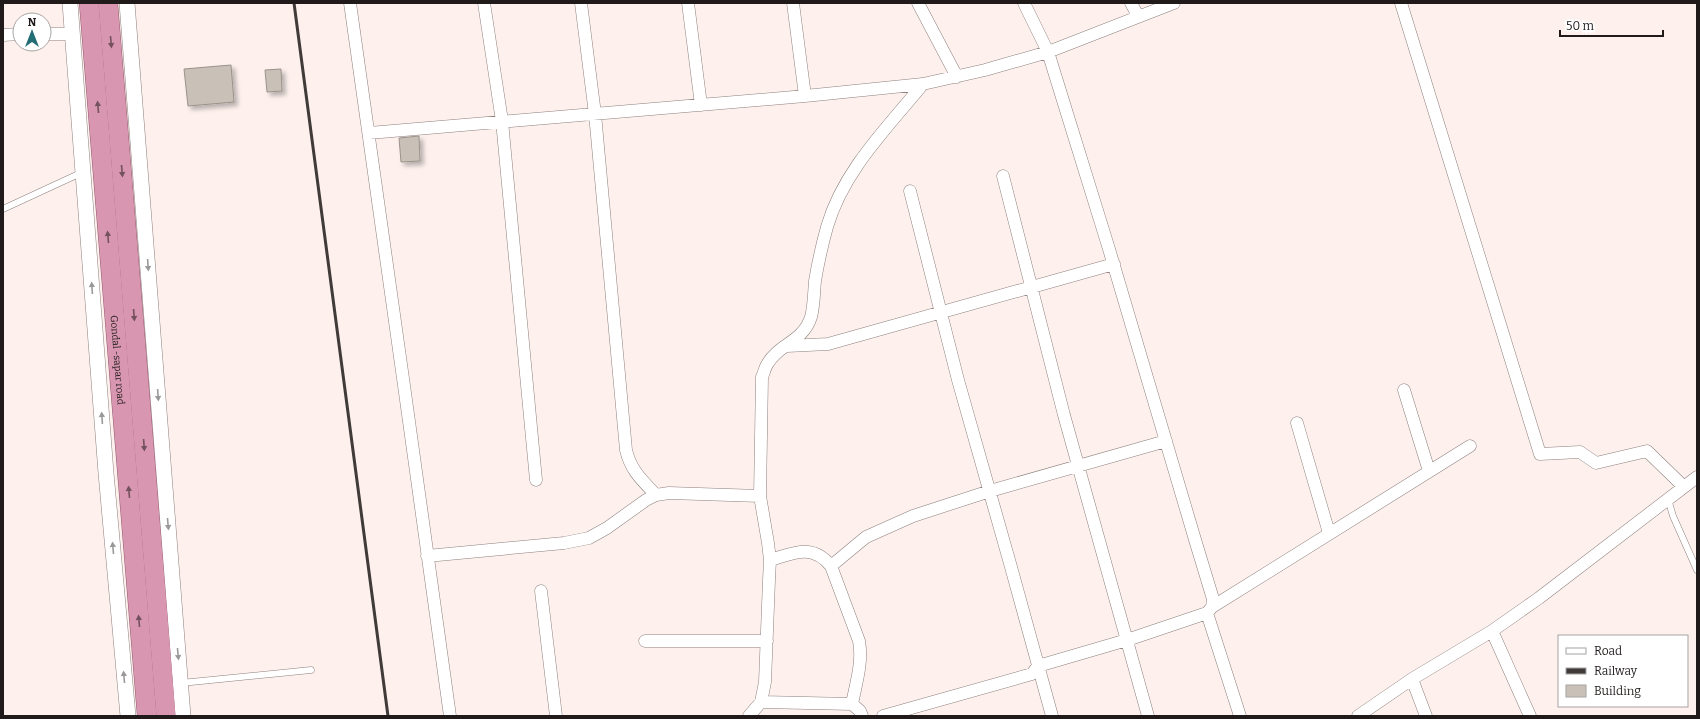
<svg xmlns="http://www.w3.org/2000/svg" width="1700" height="719" viewBox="0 0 1700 719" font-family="Bitter,serif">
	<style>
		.building { fill: #c9c0b8; stroke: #9b928a; filter: url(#shadow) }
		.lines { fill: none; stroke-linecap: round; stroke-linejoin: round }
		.service-casing { stroke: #8d807e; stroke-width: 7 }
		.minor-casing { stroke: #8d807e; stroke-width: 13 }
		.tertiary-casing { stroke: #8d807e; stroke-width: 16 }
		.trunk-casing { stroke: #92596f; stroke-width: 20 }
		.service { stroke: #fff; stroke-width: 6 }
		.minor { stroke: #fff; stroke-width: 12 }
		.tertiary { stroke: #fff; stroke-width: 15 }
		.trunk { stroke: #d896b0; stroke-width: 19 }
		.rail { stroke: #403a38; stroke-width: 3 }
		.oneway { fill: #73525e }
		.oneway2 { fill: #9b9898 }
		.labels { text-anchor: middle; stroke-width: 3.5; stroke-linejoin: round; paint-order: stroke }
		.street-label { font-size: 10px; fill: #201b1a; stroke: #fff }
	</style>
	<defs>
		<filter id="shadow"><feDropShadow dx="3.5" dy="3.5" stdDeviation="2" flood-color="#0004"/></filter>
	</defs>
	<rect width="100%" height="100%" fill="#fdf0ed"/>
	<!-- building -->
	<path class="building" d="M231,65L234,102L188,106L184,69Z
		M281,69L282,91L267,92L265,70Z
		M419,136L420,161L401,162L399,138Z"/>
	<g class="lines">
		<!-- service casing -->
		<g class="service-casing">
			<path id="service" d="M3,209L83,172
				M1668,499L1673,516L1697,570
				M181,683L311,670"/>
		</g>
		<!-- minor casing -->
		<g class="minor-casing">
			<path id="minor" d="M350,3C384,241 417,478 450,716
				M484,3L502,121L536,480
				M581,3L595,114L626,450C631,471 642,480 656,495
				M688,3L701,105
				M793,3L805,96
				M918,3L957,77
				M1131,3L1138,16
				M1401,3L1540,454L1580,452L1596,463L1647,451L1683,486
				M44,34H73
				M3,35L20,34
				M369,133L805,96L923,84L985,70L1048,52L1174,3
				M1003,176L1064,415L1148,716
				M910,191L958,380L1011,567L1052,716
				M787,346L828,344L1114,264
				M1404,390L1429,471
				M1297,423L1329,533
				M427,556L564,543L589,538L607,528L646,500L656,495L669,493L760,496
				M770,560C794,553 812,543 831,566L859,641C863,662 856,683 852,704
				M831,566L866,537L913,516L990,491L1166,441
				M541,591L556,716
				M1212,607L1470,446
				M1207,613L1240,716
				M1492,631L1530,716
				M645,641H767
				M1412,679L1426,716
				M761,702L852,704L860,711L862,716
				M749,716L761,702L765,682L769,580L770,560L768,543L760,496L762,377C764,373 765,367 768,363C779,344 803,342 811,317C814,306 814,292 815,281C818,263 822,245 827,227C843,171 887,128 923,84
				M883,716L1032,674L1038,666L1127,640L1207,613L1212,607L1213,599L1196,543L1109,249L1048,52L1024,3
				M1358,716L1412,679L1492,631L1539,598L1697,477"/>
		</g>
		<!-- tertiary casing -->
		<g class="tertiary-casing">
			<path id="tertiary" d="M70,3L106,473L128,716
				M127,3L183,716"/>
		</g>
		<!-- trunk casing -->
		<g class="trunk-casing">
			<g id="trunk">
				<path id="s1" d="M89,3L147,716"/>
				<path d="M108,3L166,716"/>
			</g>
		</g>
		<!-- service -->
		<use href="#service" class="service"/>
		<!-- minor -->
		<use href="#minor" class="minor"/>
		<!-- tertiary -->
		<use href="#tertiary" class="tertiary"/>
		<!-- trunk -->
		<use href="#trunk" class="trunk"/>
		<!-- rail -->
		<path class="rail" d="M294,3L388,716"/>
	</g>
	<!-- one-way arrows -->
	<defs><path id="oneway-solid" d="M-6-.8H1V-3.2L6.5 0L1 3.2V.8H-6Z"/></defs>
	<g class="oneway">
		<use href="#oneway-solid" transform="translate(111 42) rotate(85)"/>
		<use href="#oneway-solid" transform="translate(98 107) rotate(-95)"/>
		<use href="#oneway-solid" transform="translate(122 171) rotate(85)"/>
		<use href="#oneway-solid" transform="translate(108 237) rotate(-95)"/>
		<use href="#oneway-solid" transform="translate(134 315) rotate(86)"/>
		<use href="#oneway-solid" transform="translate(144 445) rotate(86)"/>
		<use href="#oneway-solid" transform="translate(129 492) rotate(-95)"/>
		<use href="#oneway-solid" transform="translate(139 621) rotate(-95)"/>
	</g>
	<g class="oneway2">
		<use href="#oneway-solid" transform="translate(148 265) rotate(86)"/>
		<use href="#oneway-solid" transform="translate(92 288) rotate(-94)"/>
		<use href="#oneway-solid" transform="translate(158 395) rotate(86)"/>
		<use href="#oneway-solid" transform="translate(102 418) rotate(-94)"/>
		<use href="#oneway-solid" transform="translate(168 524) rotate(85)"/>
		<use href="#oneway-solid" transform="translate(113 548) rotate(-95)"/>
		<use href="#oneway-solid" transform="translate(178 654) rotate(85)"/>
		<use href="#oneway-solid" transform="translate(124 677) rotate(-95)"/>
	</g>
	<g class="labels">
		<!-- street labels -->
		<g class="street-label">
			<text dy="4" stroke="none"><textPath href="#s1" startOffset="358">Gondal -sapar road</textPath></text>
		</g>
	</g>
	<!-- border -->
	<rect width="1700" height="719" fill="none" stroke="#201b1a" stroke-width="8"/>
	<!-- legend -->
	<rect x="1558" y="635" width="130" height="72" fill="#ffffff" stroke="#a6a4a3"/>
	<rect x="1566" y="648" width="20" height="6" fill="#ffffff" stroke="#a6a4a3"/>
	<text x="1594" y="655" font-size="12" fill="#201b1a">Road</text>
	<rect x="1566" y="668" width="20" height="6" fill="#403a38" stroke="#a6a4a3"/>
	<text x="1594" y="675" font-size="12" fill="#201b1a">Railway</text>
	<rect x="1566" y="685" width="20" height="12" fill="#c9c0b8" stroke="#a6a4a3"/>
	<text x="1594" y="695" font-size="12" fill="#201b1a">Building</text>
	<!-- north arrow -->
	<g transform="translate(32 32)"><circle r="19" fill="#ffffff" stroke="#a6a4a3"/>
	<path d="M0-3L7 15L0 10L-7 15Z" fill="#236e75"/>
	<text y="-6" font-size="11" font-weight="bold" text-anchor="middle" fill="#201b1a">N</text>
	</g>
	<!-- scale -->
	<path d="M1560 30v6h103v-6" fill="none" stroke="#201b1a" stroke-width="2"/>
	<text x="1566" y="30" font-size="12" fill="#201b1a" stroke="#ffffff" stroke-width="3" paint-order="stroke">50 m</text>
</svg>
